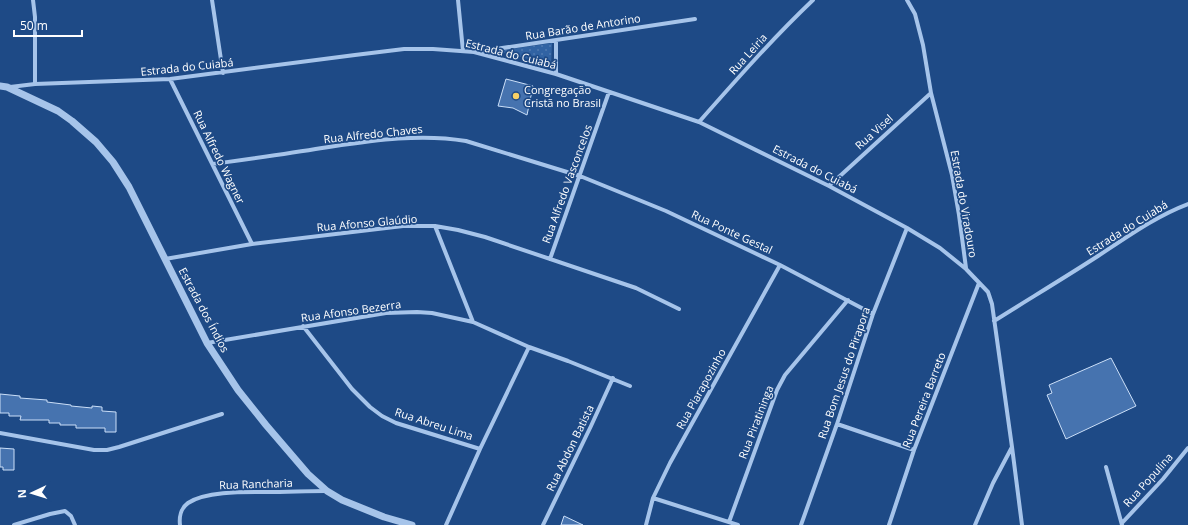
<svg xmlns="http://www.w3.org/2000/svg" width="1188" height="525" viewBox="0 0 1188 525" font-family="'Open Sans',sans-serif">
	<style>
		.park { fill: url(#park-dots) }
		.building { fill: #4673af; stroke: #cbdff8 }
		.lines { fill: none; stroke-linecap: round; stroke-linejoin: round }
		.minor { stroke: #a6c4ea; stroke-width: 4 }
		.tertiary { stroke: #a6c4ea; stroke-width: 7 }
		.poi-dot { fill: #f9d165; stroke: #1e4a86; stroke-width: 1.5 }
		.labels { text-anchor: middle; stroke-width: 3.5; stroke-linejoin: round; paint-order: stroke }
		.street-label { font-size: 11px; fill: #fff; stroke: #1e4a86 }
		.poi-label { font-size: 11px; fill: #fff; stroke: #1e4a86; text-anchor: start }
	</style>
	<defs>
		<pattern id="park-dots" width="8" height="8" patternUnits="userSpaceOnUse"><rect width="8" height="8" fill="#3163a3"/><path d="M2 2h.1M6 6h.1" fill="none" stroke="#507ab1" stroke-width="1.8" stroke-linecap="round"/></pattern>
	</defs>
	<rect width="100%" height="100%" fill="#1e4a86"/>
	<!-- park -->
	<path class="park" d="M552,43L551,65L497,51Z"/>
	<!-- building -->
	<path class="building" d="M506,79L533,86L527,115L513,108L498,106Z
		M1111,358L1136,406L1066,439L1047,395L1052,393L1049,385Z
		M0,394L20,396V398L47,400V402L71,405V406L92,408V406L102,407V411L116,412V432H105V428H76V425H60V423H49V420H20L21,416H9V413H0Z
		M0,448L14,449V470H3V467H0Z
		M564,516L583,525H561Z"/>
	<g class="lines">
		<!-- minor -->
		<path class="minor" d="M33,0L35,17V84
			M212,0L223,73
			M458,0L463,51
			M907,0L915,14L923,45L931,93L952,175L959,215L966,268
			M556,40V74
			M476,52L695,19
			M170,79L252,244
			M10,87L35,84L170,79L355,55L404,49H433L474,52L556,74L699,122L829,186L907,228L940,248L966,269L988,292L992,304L1012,447L1022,525
			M699,122C736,80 773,38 813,0
			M213,164C249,159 286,154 322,148C370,141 418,133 466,141L580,176L666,211L780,265L873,314
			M829,186L931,93
			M435,226L473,322
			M165,259L252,244L403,226H435L458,230L485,237L636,288L679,309
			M550,259L609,92
			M994,321C1029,299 1064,278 1098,256C1127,237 1156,216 1188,204
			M303,326L352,389L370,407L382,416L396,423L480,449
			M207,343L386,313L417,312L432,313L473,322L529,347L568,361L630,386
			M837,424L914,450
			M0,433L94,450H107L119,447L222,414
			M1106,467L1122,525
			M653,498L738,525
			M729,522L777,390L785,375L848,300
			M1122,523L1163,479L1188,448
			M14,525L50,514L65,511L71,516L75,525
			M180,525C179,517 181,508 188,503C206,491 245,492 267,492C287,492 306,491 326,491
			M446,525L480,449L529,347
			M543,525L591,426L613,378
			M646,525L653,498L670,463L780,265
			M801,525L837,424L873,314L907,228
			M889,525L914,450L979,283
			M975,525L993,483L1012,447"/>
		<!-- tertiary -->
		<path class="tertiary" d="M0,86L7,87L58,111L72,121L96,142L113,162L129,187L207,343L238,390L266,425L308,474L327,491L342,500L384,517L412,525"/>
	</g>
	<!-- markers -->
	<circle class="poi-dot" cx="516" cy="96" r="4"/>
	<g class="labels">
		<!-- street labels -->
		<g class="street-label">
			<text transform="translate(583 27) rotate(-9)" y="4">Rua Barão de Antorino</text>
			<text transform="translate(511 54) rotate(14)" y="4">Estrada do Cuiabá</text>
			<text transform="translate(748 54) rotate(-48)" y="4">Rua Leiria</text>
			<text transform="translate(187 67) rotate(-6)" y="4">Estrada do Cuiabá</text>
			<text transform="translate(874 132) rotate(-42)" y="4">Rua Visel</text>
			<text transform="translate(373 134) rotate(-6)" y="4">Rua Alfredo Chaves</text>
			<text transform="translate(219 157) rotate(64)" y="4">Rua Alfredo Wagner</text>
			<text transform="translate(815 169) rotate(27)" y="4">Estrada do Cuiabá</text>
			<text transform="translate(567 184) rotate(-70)" y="4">Rua Alfredo Vasconcelos</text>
			<text transform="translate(964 204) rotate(80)" y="4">Estrada do Viradouro</text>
			<text transform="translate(367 223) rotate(-5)" y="4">Rua Afonso Glaúdio</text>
			<text transform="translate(1127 228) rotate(-32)" y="4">Estrada do Cuiabá</text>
			<text transform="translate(732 232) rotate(25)" y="4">Rua Ponte Gestal</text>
			<text transform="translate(204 310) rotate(62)" y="4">Estrada dos Índios</text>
			<text transform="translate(351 311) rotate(-8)" y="4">Rua Afonso Bezerra</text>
			<text transform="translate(844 373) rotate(-71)" y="4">Rua Bom Jesus do Pirapora</text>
			<text transform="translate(701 389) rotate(-61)" y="4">Rua Piarapozinho</text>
			<text transform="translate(924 400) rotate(-69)" y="4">Rua Pereira Barreto</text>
			<text transform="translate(756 422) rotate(-69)" y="4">Rua Piratininga</text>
			<text transform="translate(434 424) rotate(18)" y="4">Rua Abreu Lima</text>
			<text transform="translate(570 448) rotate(-64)" y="4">Rua Abdon Batista</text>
			<text transform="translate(1148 480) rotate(-48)" y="4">Rua Populina</text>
			<text transform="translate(256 484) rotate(-2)" y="4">Rua Rancharia</text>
		</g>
		<!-- poi labels -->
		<g class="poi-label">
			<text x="524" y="94">Congregação<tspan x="524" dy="13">Cristã no Brasil</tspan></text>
		</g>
	</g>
	<!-- north arrow -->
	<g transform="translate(32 493) rotate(266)" stroke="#1e4a86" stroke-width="3" paint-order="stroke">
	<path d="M0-3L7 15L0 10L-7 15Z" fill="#ffffff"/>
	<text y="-6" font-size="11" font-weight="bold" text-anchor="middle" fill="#ffffff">N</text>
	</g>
	<!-- scale -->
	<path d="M14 30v6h68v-6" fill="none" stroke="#ffffff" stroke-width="2"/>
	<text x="20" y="30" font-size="12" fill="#ffffff" stroke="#1e4a86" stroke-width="3" paint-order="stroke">50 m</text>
</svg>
